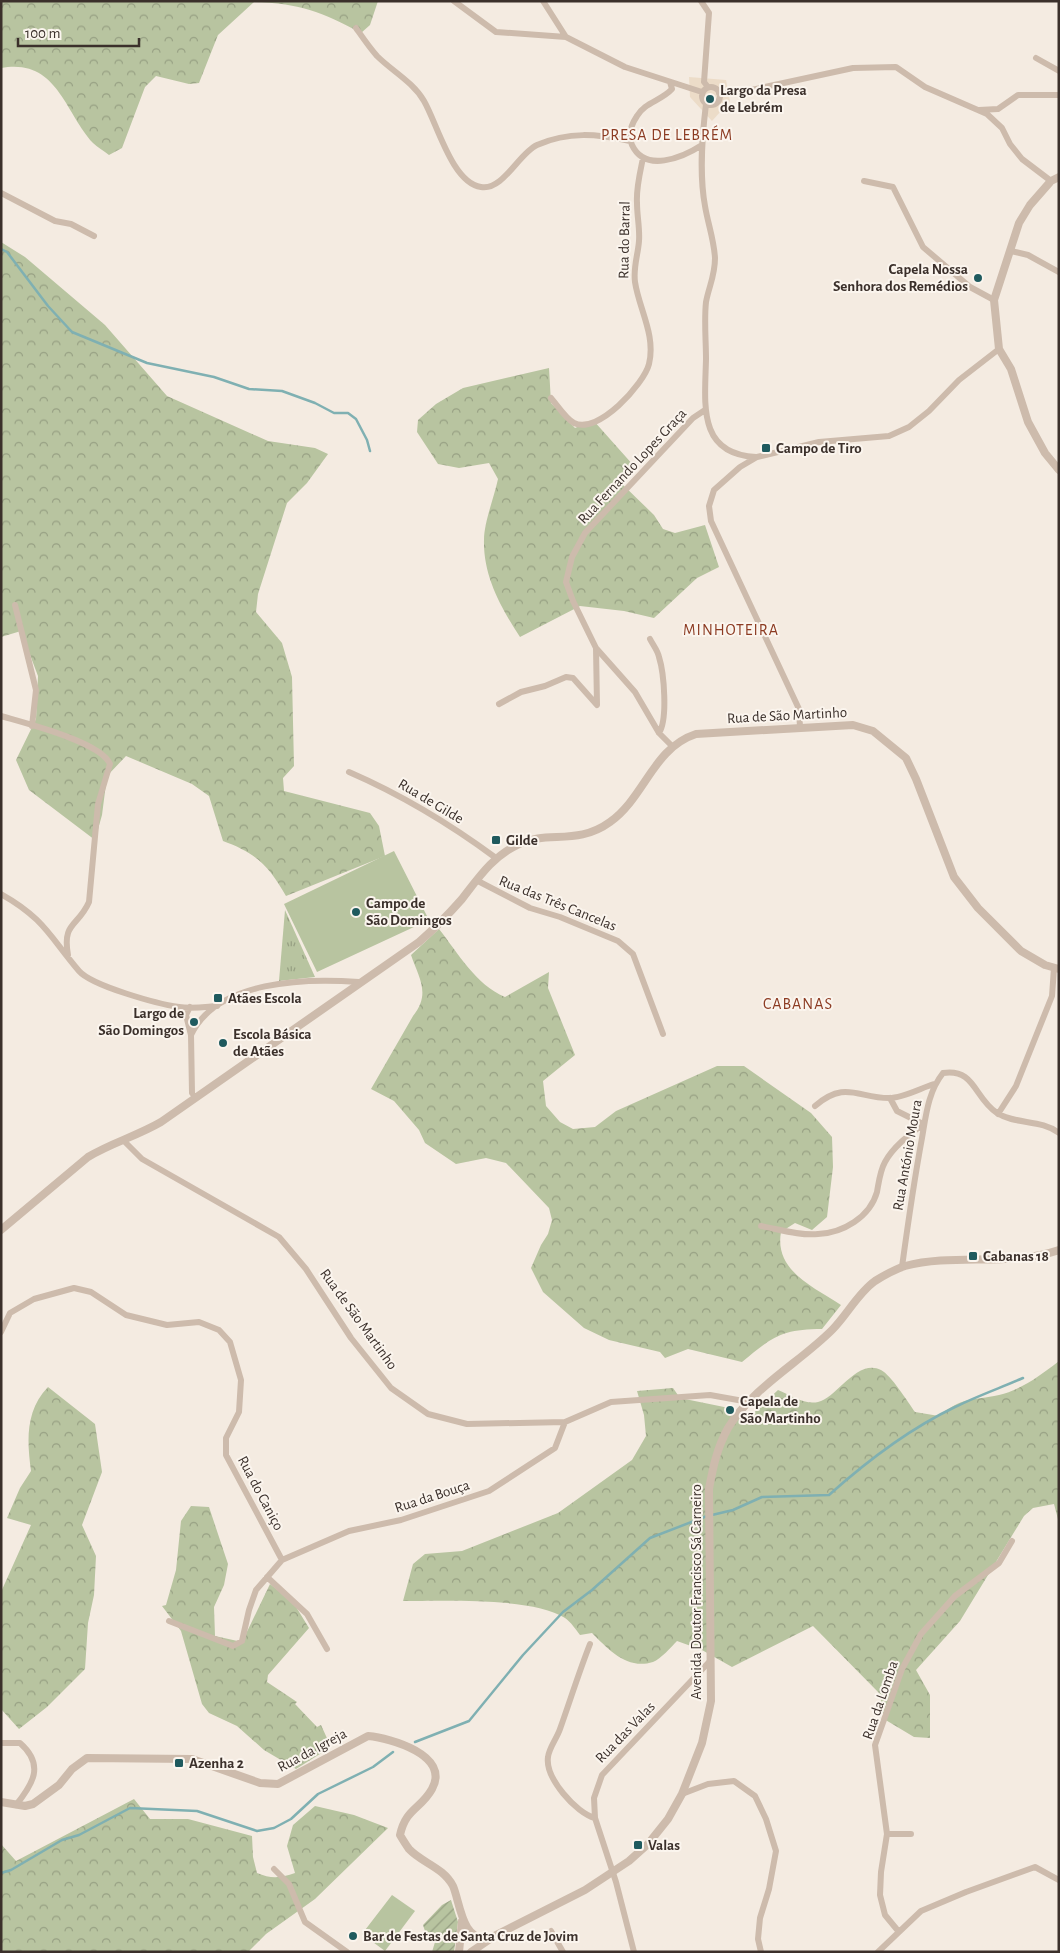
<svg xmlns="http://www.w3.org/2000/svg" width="1060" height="1953" viewBox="0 0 1060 1953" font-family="'Alegreya Sans',sans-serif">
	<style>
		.grass { fill: #b8c4a0 }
		.forest { fill: url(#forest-crowns) }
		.park { fill: url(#park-tufts) }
		.garden { fill: url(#garden-furrows) }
		.plaza { fill: #ecdcc8 }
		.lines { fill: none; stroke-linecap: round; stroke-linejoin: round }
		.stream { stroke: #7fb0b2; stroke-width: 2.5 }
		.minor { stroke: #cdbbac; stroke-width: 6 }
		.tertiary { stroke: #cdbbac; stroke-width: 8 }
		.poi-dot { fill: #1f5a5e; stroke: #fbf5ee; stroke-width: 2 }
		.labels { text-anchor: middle; stroke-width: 4; stroke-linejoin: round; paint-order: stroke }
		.poi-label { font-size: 15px; font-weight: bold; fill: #3b302b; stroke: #fbf5ee; text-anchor: start }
		.street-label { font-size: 15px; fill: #3b302b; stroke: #fbf5ee }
		.neighbourhood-label { font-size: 16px; letter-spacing: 1px; fill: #8c3b22; stroke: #fbf5ee }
	</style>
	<defs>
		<pattern id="forest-crowns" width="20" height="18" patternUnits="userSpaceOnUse" patternTransform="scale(1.25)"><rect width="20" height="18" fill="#b8c4a0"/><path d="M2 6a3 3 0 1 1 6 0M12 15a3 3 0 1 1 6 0" fill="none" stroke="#97a083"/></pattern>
		<pattern id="park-tufts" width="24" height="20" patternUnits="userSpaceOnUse" patternTransform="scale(1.25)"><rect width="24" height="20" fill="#b8c4a0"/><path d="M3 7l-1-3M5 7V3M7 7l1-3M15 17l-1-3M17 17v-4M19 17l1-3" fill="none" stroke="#97a083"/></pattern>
		<pattern id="garden-furrows" width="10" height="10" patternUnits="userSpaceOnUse" patternTransform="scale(1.25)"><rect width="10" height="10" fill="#b8c4a0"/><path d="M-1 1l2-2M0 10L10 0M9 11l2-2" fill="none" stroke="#97a083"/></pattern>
	</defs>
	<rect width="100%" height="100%" fill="#f4ebe1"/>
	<!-- grass -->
	<path class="grass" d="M394,851L429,920L317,972L284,904Z
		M392,1895L415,1911L385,1951L362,1934Z"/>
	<!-- forest -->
	<path class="forest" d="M1,1H378L370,25L361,33C323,12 298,3 254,2L218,35L199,83L189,84L156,76L145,87L122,148L109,155C104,151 97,147 93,143C64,111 57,58 1,68Z
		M1,242L25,257L105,325L167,396L268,441L315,448L328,454L307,483L287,503L258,594L256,612L282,643L292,677L294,766L283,778L284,791L370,813L379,826L385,856L286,896C269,866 256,853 223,841L209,796L192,784L126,756L107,776L102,815L95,840L29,790L16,760L36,719L38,676L21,631L1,637Z
		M549,368L551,403L575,428L593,420L634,466L619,481L654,515L663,529L675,533L705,525L719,567L697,578L654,618L624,611L580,606L520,637C501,608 483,576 484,540C484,522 494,498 498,479L489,463L459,468L438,464L417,432L418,420L436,404L463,388Z
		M439,929C458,953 476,985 505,997L549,972L548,988L575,1055L543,1081L546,1106L560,1122L573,1129L595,1127L616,1111L717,1066H744L811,1113L832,1137L833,1167L827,1217L812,1230L795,1223L781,1232C774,1271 814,1287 841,1305L822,1329C782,1329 772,1337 742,1362L688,1349L665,1358L660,1352L609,1340L584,1328L543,1292L531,1268L541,1245L548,1234L552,1220L549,1208L506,1163L486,1158L456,1164L425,1143L419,1130L394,1101L371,1089L413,1016C431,994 419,978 411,955Z
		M1059,1361V1523L1054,1504L1033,1508L1024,1516L960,1621L916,1670L930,1695V1738L914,1737L884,1719L880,1694L813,1626L732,1667L702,1650L677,1641C671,1647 661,1659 653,1662C627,1670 609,1650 592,1633L580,1635C576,1630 571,1622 565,1618C533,1597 443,1601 403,1601L413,1564L425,1554L462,1551L558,1513L632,1460L646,1436L644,1415L637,1391L673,1388L680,1398L729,1408L744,1422L778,1390C790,1395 805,1405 818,1402C837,1398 857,1358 881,1370C891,1375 908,1402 915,1412L939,1416C963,1396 972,1401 999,1395C1021,1390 1041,1375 1059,1361Z
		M48,1387L95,1424L102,1472L82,1525L96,1556L94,1595L88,1623L85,1669L47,1707L19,1729L1,1709V1592L31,1525L7,1518L20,1488L31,1471C27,1441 25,1411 48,1387Z
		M191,1506L209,1507L228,1564L224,1585L214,1607L215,1636L242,1642L270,1584L293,1602L309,1628L268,1675L267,1682L297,1702L295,1704L317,1727L321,1725L331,1747L296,1769L264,1750L237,1726L209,1713L202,1704L181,1631L162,1606L166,1605L176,1570L181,1521Z
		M134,1799L150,1819H188L252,1836L253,1857L257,1873C271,1879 281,1878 295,1873L287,1846L293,1825L315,1806L354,1815L388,1828L315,1899L266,1934L248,1952H1V1844L16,1861Z"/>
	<!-- park -->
	<path class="park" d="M285,910L315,977L279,981Z"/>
	<!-- garden -->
	<path class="garden" d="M451,1900L458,1922L454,1952H432L435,1942L425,1931L423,1925L442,1905Z"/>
	<!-- plaza -->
	<path class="plaza" d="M689,77L726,80L730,101L712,121L690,97Z"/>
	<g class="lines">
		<!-- stream -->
		<path class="stream" d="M1,249L7,252L48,306L72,332L147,363L214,377L249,389L282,391L315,403L334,413H348L356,419L367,440L370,451
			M712,1515L733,1510L762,1497L829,1495C867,1461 909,1429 955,1407C977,1396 1000,1388 1023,1378
			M415,1742L469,1721L523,1655L563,1612L592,1590L650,1538L707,1516
			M1,1873L11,1870L62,1840L79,1835L130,1808L197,1811L257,1831L274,1828L291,1819L318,1794L373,1767L393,1752"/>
		<!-- minor -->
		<path class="minor" d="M454,1L496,32L566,37
			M543,1L566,37L625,67L702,92
			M701,1L709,13L704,82L708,87
			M356,28C363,38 369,47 377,56C392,71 413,82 424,101C437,123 452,183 481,187C503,191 519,153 537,145C569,131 597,134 630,141
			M1036,58L1059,71
			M670,82L672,89C661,101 645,102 637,116C631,125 628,136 632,145C645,173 682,158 702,145
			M702 96a9 9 0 1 1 18 0a9 9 0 1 1-18 0Z
			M719,93L742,92L853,68L896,67L925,87L987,114L1002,128L1010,144L1022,159L1051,181
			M706,104C702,137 699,173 705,206C708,224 714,240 715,258C715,276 709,286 706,302C704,320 706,341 706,359C705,404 697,454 756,457
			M979,110L998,109L1018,95H1059
			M864,181L893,187L923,247L970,287L994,300
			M1,193L55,221L71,224L94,236
			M1011,251L1028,255L1059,272
			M551,398C557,405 566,419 574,423C598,435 644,384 649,364C656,335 639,309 635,282C633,267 638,255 639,241C640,229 637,216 637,203C636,188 640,173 643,158
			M15,605L36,690L32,726
			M650,639C653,645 658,651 659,657C664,673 668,719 659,733
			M499,704L521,692L545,686L566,677L573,678L597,705L596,648
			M1,716C25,723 101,742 110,764L98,804L89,902C78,927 62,922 68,955
			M800,727L799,709L711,521L709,506L714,490L740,467L757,457L819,442L889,436L909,427L929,411L959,380L999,349
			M672,746L659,733L635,692L596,648L573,601L566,582L572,557L585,533L693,418L705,410
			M349,772C402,795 450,824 496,858
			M476,880L530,908L560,917L618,941L633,954L663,1034
			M1,894C44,918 50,937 79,971C92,986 158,1004 179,1007C192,1009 204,1007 217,1006
			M190,1007L186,1015L191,1035L192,1093L196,1098
			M191,1035C217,980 306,978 359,982
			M890,1098L897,1111L923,1124
			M815,1106C845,1080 858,1098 889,1098C903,1098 921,1088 934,1084
			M998,1114L1016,1086L1052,996L1054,968
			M123,1140L142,1159L279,1237L306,1269L351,1338L391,1388L428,1414L467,1424L565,1422L611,1402L710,1395L749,1402
			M761,1226C778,1229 800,1236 818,1234C843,1233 870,1217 877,1192C879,1181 880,1171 885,1162C893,1147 910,1134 923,1124
			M902,1267C908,1223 914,1181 922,1138C926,1115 928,1092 943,1073C975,1068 974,1098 997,1113C1016,1125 1041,1119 1059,1133
			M1,1332L10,1313L34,1299L74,1288L91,1292L126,1315L167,1325L199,1322L219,1330L230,1342L241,1380L239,1412L226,1438V1455L282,1560
			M267,1577L307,1614L327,1649
			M169,1621L233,1646L242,1641L249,1610L256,1590L282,1560L349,1531L401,1520L489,1491L555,1448L565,1422
			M590,1644C579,1672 570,1701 560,1729C557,1738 549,1748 548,1757C545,1778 576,1813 595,1818
			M1,1743H20C45,1765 33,1784 16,1805
			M682,1794L708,1784L734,1781L755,1796L766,1819L776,1851L769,1889L760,1918L758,1939L761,1952
			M887,1834H911
			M274,1869L289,1884L305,1922L347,1952
			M551,1931L563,1952
			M899,1932L885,1915L880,1895L881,1872L887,1834L875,1745L902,1669L921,1634L955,1596L999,1563L1012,1541
			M634,1952L616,1882L595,1818L594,1798L602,1775L711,1660
			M878,1952L921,1911L966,1892L1035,1867L1059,1880"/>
		<!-- tertiary -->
		<path class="tertiary" d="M1059,177L1051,181L1030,205L1019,223L994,300L999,349L1011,369L1028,422L1045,453L1059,470
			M1,1230L88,1157C111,1143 137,1136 161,1122L419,942C434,929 448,915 462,899C479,877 493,856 519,844C548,830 577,846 610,822C645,797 653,748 696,734L853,725L873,731L906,758L916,779L954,877L978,908L1021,951L1045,965L1059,969
			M1,1802L25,1806L33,1804L59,1785L72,1769L87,1758L192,1759L260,1783L278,1784L368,1736C390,1738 451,1755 432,1789C421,1809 406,1808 400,1835C403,1840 406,1845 409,1849C422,1863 443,1867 453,1886C460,1902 462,1943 489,1938
			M459,1952L462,1921
			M471,1952L496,1935L585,1890L629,1861L648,1844L668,1819L682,1794L702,1743L711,1701L709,1489C713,1467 717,1448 728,1428C753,1387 799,1363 832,1330C847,1315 858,1293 875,1281C883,1276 896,1269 905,1266C955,1253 1009,1267 1059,1250"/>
	</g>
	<!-- markers -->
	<g class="poi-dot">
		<circle cx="710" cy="99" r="5"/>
		<circle cx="978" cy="278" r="5"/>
		<rect x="761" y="443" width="10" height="10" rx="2.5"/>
		<rect x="491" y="835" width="10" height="10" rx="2.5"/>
		<circle cx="356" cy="912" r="5"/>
		<rect x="213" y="993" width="10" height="10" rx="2.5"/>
		<circle cx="194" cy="1022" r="5"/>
		<circle cx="223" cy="1043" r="5"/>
		<rect x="968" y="1251" width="10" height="10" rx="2.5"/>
		<circle cx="730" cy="1410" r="5"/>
		<rect x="174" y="1758" width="10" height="10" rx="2.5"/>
		<rect x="633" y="1840" width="10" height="10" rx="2.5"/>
		<circle cx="353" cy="1936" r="5"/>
	</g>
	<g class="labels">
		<!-- poi labels -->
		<g class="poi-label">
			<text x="720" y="95">Largo da Presa<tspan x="720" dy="17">de Lebrém</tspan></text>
			<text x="968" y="274" text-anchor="end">Capela Nossa<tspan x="968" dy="17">Senhora dos Remédios</tspan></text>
			<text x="776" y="453">Campo de Tiro</text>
			<text x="506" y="845">Gilde</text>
			<text x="366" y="908">Campo de<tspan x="366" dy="17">São Domingos</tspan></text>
			<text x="228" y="1003">Atães Escola</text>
			<text x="184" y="1018" text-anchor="end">Largo de<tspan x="184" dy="17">São Domingos</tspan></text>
			<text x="233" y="1039">Escola Básica<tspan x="233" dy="17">de Atães</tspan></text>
			<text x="983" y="1261">Cabanas 18</text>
			<text x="740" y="1406">Capela de<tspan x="740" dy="17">São Martinho</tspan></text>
			<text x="189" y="1768">Azenha 2</text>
			<text x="648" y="1850">Valas</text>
			<text x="363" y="1941">Bar de Festas de Santa Cruz de Jovim</text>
		</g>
		<!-- street labels -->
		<g class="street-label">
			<text transform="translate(624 240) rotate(-89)" y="5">Rua do Barral</text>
			<text transform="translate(632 466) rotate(-47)" y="5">Rua Fernando Lopes Graça</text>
			<text transform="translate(787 715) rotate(-3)" y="5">Rua de São Martinho</text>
			<text transform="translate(431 801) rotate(31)" y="5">Rua de Gilde</text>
			<text transform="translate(558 903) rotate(22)" y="5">Rua das Três Cancelas</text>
			<text transform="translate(907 1155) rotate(-80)" y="5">Rua António Moura</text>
			<text transform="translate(359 1319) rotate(54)" y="5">Rua de São Martinho</text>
			<text transform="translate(261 1493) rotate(62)" y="5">Rua do Caniço</text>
			<text transform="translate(432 1496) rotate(-18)" y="5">Rua da Bouça</text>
			<text transform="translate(696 1592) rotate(-90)" y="5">Avenida Doutor Francisco Sá Carneiro</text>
			<text transform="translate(880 1700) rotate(-71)" y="5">Rua da Lomba</text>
			<text transform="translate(625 1732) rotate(-46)" y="5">Rua das Valas</text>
			<text transform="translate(312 1750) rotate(-28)" y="5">Rua da Igreja</text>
		</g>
		<!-- neighbourhood labels -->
		<g class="neighbourhood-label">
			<text x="667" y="140">PRESA DE LEBRÉM</text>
			<text x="731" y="635">MINHOTEIRA</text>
			<text x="798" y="1009">CABANAS</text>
		</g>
	</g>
	<!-- border -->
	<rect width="1060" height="1953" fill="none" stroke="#3b302b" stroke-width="5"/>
	<!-- scale -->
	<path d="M18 38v8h121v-8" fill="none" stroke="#3b302b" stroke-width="2.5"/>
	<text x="25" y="38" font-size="15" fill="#3b302b" stroke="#fbf5ee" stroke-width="4" paint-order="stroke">100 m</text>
</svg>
